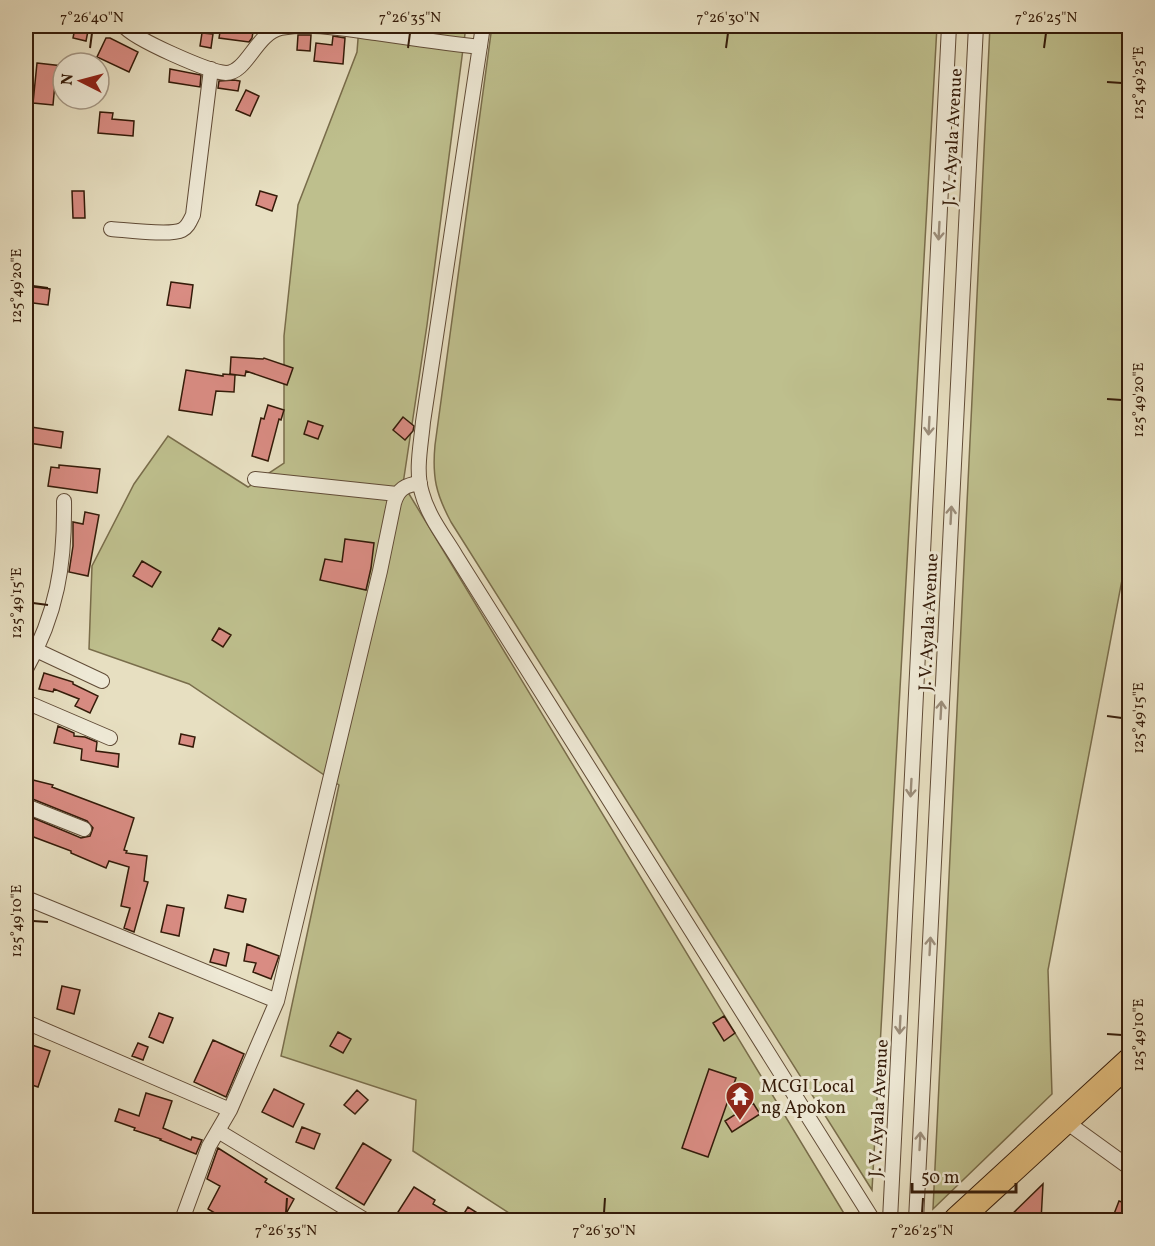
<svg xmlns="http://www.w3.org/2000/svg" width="1155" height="1246" viewBox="0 0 1155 1246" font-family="Vollkorn,serif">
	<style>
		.green { fill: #bebf8d; stroke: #796d4b; stroke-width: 1.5 }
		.building { fill: #d98c83; stroke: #341b09; stroke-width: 1.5 }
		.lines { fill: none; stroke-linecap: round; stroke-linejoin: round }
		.street-casing { stroke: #614c37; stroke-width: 16 }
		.highway-casing { stroke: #341b09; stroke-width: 28 }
		.street { stroke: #efead7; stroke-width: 14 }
		.highway { stroke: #e4c080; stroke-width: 26 }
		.oneway { stroke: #9b8d7a }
		.ticks { fill: none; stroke: #341b09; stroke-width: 2 }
		.labels { text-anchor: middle; stroke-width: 6; stroke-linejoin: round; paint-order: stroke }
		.street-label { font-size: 18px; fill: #341b09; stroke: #efead7 }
		.poi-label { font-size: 18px; fill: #341b09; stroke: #efead7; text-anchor: start }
		.neatline { fill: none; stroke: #341b09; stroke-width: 2 }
		.ticks-label { font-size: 15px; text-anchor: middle; fill: #341b09 }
	</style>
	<rect width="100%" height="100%" fill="#e7dfc1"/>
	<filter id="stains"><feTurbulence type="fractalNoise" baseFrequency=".00333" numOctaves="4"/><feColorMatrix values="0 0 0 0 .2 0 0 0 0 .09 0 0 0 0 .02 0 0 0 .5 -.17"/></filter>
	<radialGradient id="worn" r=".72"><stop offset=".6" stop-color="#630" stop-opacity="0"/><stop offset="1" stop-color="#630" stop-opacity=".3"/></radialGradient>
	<!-- green -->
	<path class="green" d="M359,26H466L427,325L403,484L848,1220H520L413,1151L416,1100L281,1056L339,785L189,684L89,649L92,566L134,484L168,436L248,487L284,463V336L298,205L357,52Z
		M492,26H937L872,1190L451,522C436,494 432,477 435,445Z
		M990,26H1129V543L1048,970L1052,1094L933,1209Z"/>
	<!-- building -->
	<path class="building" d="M221,26H254L252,38L249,42L219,38Z
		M75,28L88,31L86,41L73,38Z
		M202,33L213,34L211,48L200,46Z
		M298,35H311L310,51L297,50Z
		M333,36L345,38L343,64L314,61L316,43L332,45Z
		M106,38H110L138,52L129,72L97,57Z
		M37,63L63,66V83H55L53,105L33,103Z
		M170,69L201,75L200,87L169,82Z
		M234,80L240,81L238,91L218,88L219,81Z
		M246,90L259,96L250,116L236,110Z
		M100,112L113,113L112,119L134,121L133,136L98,133Z
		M72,191H84L85,218H73Z
		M260,191L277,196L272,211L256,205Z
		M171,282L193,285L190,308L167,305Z
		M26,286L50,289L48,305L26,302Z
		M231,357L263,359L264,358L293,368L287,385L246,371L245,376L230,374Z
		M186,370L223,376V374L235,375L234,392L216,391L212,415L179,410Z
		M268,405L284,410L281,420L279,419L268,461L252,456L261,418L264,419Z
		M403,417L414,426L413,431L405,440L393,430Z
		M308,421L323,426L318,439L304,434Z
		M31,427L63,432L61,448L29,443Z
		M59,465L100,469L97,493L48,486L51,467L59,468Z
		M85,512L99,515L88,576L69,572L73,546V522L83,524Z
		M345,539L374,543L371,568L366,590L320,580L325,559L342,562Z
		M142,561L161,572L152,587L133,576Z
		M219,628L231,635L223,647L212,640Z
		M44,673L73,682V684L98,696L90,713L75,706L79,699L54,689L53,692L39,689Z
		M58,726L74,733V736L85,737L97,742L96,751L119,754L118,767L81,760L82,749L54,743Z
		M181,734L195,737L193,747L179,744Z
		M29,779L53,785L52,787L134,818L124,850L127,851L126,853L147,856L144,881L148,882L134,932L124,928L130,908L121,906L129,867L109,861L106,868L71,853V851L31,836L33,832L26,829V815L81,838L90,836L93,828L87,821L30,798L31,794L26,792Z
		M228,895L246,899L243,912L225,908Z
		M167,905L184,908L179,936L161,932Z
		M247,944L279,956L271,979L253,972L256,963L244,961Z
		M214,949L229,953L226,966L210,962Z
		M62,986L80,990L74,1014L57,1009Z
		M159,1013L173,1018L163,1043L149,1037Z
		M724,1016L735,1033L724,1041L713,1023Z
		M338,1032L351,1039L343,1053L330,1046Z
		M213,1040L244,1054L226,1097L194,1082Z
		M26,1043L50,1051L38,1087L26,1083Z
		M138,1043L148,1047L143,1060L132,1056Z
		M709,1069L736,1078L708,1157L682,1148Z
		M274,1089L304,1104L293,1127L262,1112Z
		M357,1090L368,1100L355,1114L344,1105Z
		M146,1093L172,1101L163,1128L191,1140L192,1137L202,1140L196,1154L160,1140L161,1139L134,1130L135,1128L115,1121L119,1109L139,1116Z
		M753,1103L760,1114L732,1132L725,1121Z
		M302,1127L320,1134L314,1149L296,1142Z
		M363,1143L391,1160L364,1205L336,1188Z
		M218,1148L267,1179L265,1182L294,1199L282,1221H228L208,1209L220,1186L207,1179Z
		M1043,1184L1041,1221H1005Z
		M414,1187L435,1200L433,1204L460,1220L468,1207L490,1221H411L398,1212Z
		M1119,1201L1130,1205V1221L1114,1214Z"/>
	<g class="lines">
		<!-- street casing -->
		<g class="street-casing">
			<path id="street" d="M124,26C134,39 209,72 226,73C247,73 256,33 281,28C311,22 346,29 376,33C410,38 445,43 480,47
				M483,26L423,422C421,445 415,471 422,493C428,516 444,536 456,556L873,1220
				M111,229C126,230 170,236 182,230C188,227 190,221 193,215L211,69
				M255,479L397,494
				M36,650L102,681
				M26,669C57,614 65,564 64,501
				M26,702L110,738
				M26,806L84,829
				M26,898L277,1001
				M26,1022L230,1110
				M1065,1121L1130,1168
				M218,1131L365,1220
				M182,1220L209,1146L230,1110L277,1001L380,571L394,503C398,489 405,485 420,483
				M890,1220L949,26
				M916,1220L976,26"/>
		</g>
		<!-- highway casing -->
		<g class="highway-casing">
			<path id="highway" d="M957,1220L1130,1061"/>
		</g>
		<!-- street -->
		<use href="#street" class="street"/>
		<!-- highway -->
		<use href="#highway" class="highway"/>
	</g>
	<!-- one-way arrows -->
	<defs><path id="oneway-shaft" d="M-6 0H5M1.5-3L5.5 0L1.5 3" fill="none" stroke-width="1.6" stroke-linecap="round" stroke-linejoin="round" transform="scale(1.5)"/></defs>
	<g class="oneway">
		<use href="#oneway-shaft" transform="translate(939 231) rotate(93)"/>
		<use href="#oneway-shaft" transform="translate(929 426) rotate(93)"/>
		<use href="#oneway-shaft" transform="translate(951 515) rotate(-87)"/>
		<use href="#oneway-shaft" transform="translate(941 710) rotate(-87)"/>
		<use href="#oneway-shaft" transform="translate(911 788) rotate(93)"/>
		<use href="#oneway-shaft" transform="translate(930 946) rotate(-87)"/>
		<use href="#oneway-shaft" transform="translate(900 1025) rotate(93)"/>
		<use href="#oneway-shaft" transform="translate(920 1141) rotate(-87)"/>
	</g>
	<!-- ticks -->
	<path class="ticks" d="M90,48L92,33M408,48L410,33M726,48L728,33M1044,48L1046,33M1107,82L1122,83M33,286L48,288M1107,399L1122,400M33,603L48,605M1107,716L1122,718M33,921L48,922M1107,1034L1122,1035M286,1213L287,1198M604,1213L605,1198M922,1213L923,1198"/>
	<!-- icons -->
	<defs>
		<g id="temple-pin" transform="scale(1.5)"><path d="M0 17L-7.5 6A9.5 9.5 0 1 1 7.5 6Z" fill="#8f2418" stroke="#efead7"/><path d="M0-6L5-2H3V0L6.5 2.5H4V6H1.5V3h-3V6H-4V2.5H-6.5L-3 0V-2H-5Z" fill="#fff"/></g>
	</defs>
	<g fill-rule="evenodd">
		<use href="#temple-pin" x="740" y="1096"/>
	</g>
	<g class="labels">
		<!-- street labels -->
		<g class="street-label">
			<text transform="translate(952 137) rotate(-87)" y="6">J. V. Ayala Avenue</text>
			<text transform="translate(928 622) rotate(-87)" y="6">J. V. Ayala Avenue</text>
			<text transform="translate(878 1108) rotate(-87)" y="6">J. V. Ayala Avenue</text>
		</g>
		<!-- poi labels -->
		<g class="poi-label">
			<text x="761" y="1092">MCGI Local<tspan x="761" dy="21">ng Apokon</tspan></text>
		</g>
	</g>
	<!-- margin -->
	<rect width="1155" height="1246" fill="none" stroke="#e7dfc1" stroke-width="66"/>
	<!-- north arrow -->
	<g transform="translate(81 81) rotate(276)"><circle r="28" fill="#efead7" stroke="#a49785" stroke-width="1.5"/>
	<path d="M0-4.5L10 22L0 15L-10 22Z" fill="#8f2418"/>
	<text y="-9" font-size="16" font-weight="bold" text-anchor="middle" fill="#341b09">N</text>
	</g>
	<!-- scale -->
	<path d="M912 1183v9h104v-9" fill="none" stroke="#341b09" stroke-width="3"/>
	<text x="921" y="1183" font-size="18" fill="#341b09" stroke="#efead7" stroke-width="4.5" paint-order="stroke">50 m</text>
	<rect x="33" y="33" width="1089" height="1180" class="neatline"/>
	<g class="ticks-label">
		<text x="92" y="22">7°26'40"N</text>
		<text x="410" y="22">7°26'35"N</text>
		<text x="728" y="22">7°26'30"N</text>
		<text x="1046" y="22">7°26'25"N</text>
		<text transform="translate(1138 83) rotate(-90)" y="5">125°49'25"E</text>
		<text transform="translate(16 286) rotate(-90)" y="5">125°49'20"E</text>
		<text transform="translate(1138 400) rotate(-90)" y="5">125°49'20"E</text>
		<text transform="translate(16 603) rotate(-90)" y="5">125°49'15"E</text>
		<text transform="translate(1138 718) rotate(-90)" y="5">125°49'15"E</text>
		<text transform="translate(16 921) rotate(-90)" y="5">125°49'10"E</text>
		<text transform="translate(1138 1035) rotate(-90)" y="5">125°49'10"E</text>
		<text x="286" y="1235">7°26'35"N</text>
		<text x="604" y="1235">7°26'30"N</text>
		<text x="922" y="1235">7°26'25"N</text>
	</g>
	<rect width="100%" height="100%" filter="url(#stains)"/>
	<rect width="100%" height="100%" fill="url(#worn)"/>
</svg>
